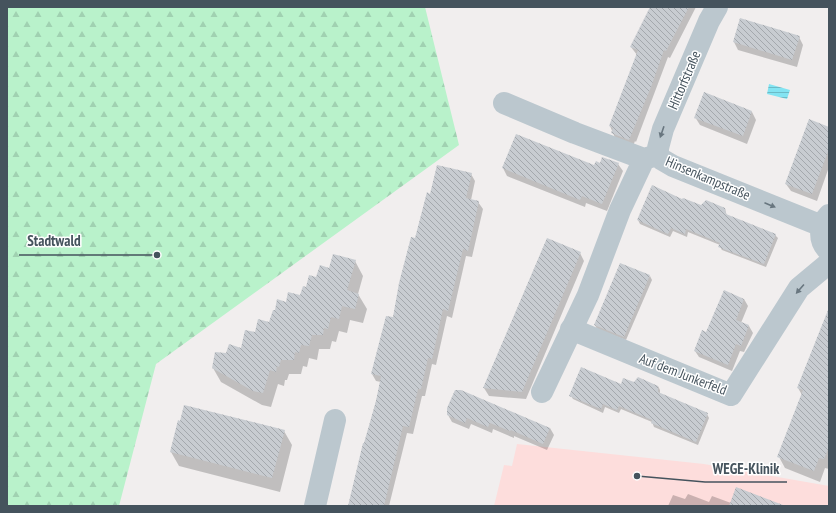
<svg xmlns="http://www.w3.org/2000/svg" width="836" height="513" viewBox="0 0 836 513" font-family="'PT Sans Narrow',sans-serif">
	<style>
		.medical { fill: #fddddc }
		.forest { fill: url(#forest-firs) }
		.water { fill: url(#water-rules) }
		.shadow { fill: #0003 }
		.building { fill: url(#building-back-hatch) }
		.lines { fill: none; stroke-linecap: round; stroke-linejoin: round }
		.minor { stroke: #bbc7ce; stroke-width: 22 }
		.oneway { fill: #68767f }
		.labels { text-anchor: middle; stroke-width: 3; stroke-linejoin: round; paint-order: stroke }
		.street-label { font-size: 14px; fill: #45535d; stroke: #fff }
		.leader { fill: none; stroke: #45535d; stroke-width: 1.5 }
		.callout-dot { fill: #45535d; stroke: #fff; stroke-width: 1.5 }
		.callout-label { font-size: 15px; text-anchor: middle; font-weight: bold; fill: #45535d; stroke: #fff; stroke-width: 3; stroke-linejoin: round; paint-order: stroke }
	</style>
	<defs>
		<pattern id="forest-firs" width="22" height="20" patternUnits="userSpaceOnUse"><rect width="22" height="20" fill="#b9f2cb"/><path d="M5 1l3.5 6h-7zM16 11l3.5 6h-7z" fill="#a0d1b1"/></pattern>
		<pattern id="water-rules" width="6" height="5" patternUnits="userSpaceOnUse"><rect width="6" height="5" fill="#83e4f2"/><path d="M0 2.5h6" fill="none" stroke="#6dbbc7"/></pattern>
		<pattern id="building-back-hatch" width="6" height="6" patternUnits="userSpaceOnUse"><rect width="6" height="6" fill="#c8ccd1"/><path d="M-1 5l2 2M0 0l6 6M5-1l2 2" fill="none" stroke="#a4a8ad"/></pattern>
	</defs>
	<rect width="100%" height="100%" fill="#f1eeee"/>
	<!-- medical -->
	<path class="medical" d="M517,444L704,464L829,486V506H494L504,465L512,466Z"/>
	<!-- forest -->
	<path class="forest" d="M7,7H425L459,145L156,364L119,506H7Z"/>
	<!-- water -->
	<path class="water" d="M769,84L790,90L787,99L767,94Z"/>
	<!-- shadow -->
	<path class="shadow" d="M652,7H696L670,58L668,57L636,142L635,141L633,146L616,140L610,126L637,55L631,47Z
		M799,37L803,45L797,67L738,50L734,42Z
		M705,94L752,112L756,120L747,144L700,125L695,117Z
		M829,128V167L817,201L791,191L786,184Z
		M600,164H618L623,171L607,211L586,203L585,207L507,176L503,168L595,166Z
		M471,174L475,181L471,200L478,202L483,209L472,257L466,256L452,318L447,316L436,365L432,364L425,396H422L413,434L407,433L389,506H349L381,382L376,381L372,374L393,318L416,239L431,195Z
		M652,187L683,200L702,206L725,209L727,216L775,235L778,238L766,267L722,250L720,247V245L688,232L687,237L673,231L670,237L640,224L638,220Z
		M547,239L580,253L584,261L526,399L489,396L484,388Z
		M355,261L363,276L358,294L367,309L363,323L350,320L347,333L339,331L336,342L332,341L330,349H319L317,360L309,358L307,367L303,366L301,374H289L287,380H285L284,386L278,384L271,407L262,405L221,382L213,368L227,354L242,349L256,333L270,323L286,303L301,297L306,288L330,269Z
		M650,276L652,280L626,340L597,329L595,325Z
		M744,299L748,306L741,323L749,326L753,333L744,352L740,351L732,371L699,357L695,351L707,333Z
		M829,336V469L825,468L820,482L785,468L779,457L802,395L798,388Z
		M634,384L658,386L660,390V394L707,414L709,418L698,445L654,427L652,422L621,409L619,413L605,407L603,413L573,399L571,396Z
		M448,415L550,428L554,435L547,450L514,436V438L493,429L492,433L471,424L469,429L452,422Z
		M284,431L292,445L280,492L179,466L171,452Z
		M736,488L783,506H668L673,495L685,499L688,494L709,502L712,496L731,503Z"/>
	<!-- building -->
	<path class="building" d="M650,7H689L666,51L664,50L651,87L629,140L611,133L613,128L609,126L638,50L630,47Z
		M740,18L800,36L792,60L733,42Z
		M704,92L752,111L743,136L694,118Z
		M809,119L829,127V149L812,194L785,184Z
		M516,134L594,165L596,161L600,163L602,157L619,163L602,204L582,196L580,200L502,168Z
		M437,165L472,173L466,198L479,201L468,251L463,249L448,311L443,309L432,359L428,358L421,389H418L409,427L403,426L384,506H348L363,443H364L376,401L381,376L371,374L386,316L393,317L399,283L411,237L415,238L427,192L430,194Z
		M652,185L682,199L683,198L701,205L706,200L725,208L726,214L776,234L764,264L718,247L720,243L686,229L685,234L671,228L668,234L637,220Z
		M547,238L581,252L522,392L483,388Z
		M333,254L356,260L347,290L359,294L355,309L342,306L339,319L331,317L328,329L324,328L323,335H312L309,346L301,345L299,353L295,352L294,360H281L279,367L277,366L276,372L270,370L263,393L253,391L212,368L215,352L226,353L229,344L241,348L245,330L255,332L258,319L269,322L273,310H275L277,299L286,302L288,292L300,295L303,286L306,287L309,275L316,277L320,265L329,268Z
		M620,263L650,275L624,337L594,325Z
		M724,290L744,299L736,320L749,325L741,346L736,344L728,365L694,351L702,330L706,332Z
		M828,310H829V447L824,459L819,458L814,471L777,457L803,390L797,388Z
		M581,367L621,384L623,378L634,382L638,377L658,386V392L708,413L696,442L651,423L652,420L619,406L617,410L603,404L601,409L569,396Z
		M455,390H461L550,428L543,444L511,430L510,431L490,423L488,427L467,418L465,423L447,415V408Z
		M184,405L285,430L272,478L170,452L178,420L180,421Z
		M736,487L783,505L782,506H729Z"/>
	<g class="lines">
		<!-- minor -->
		<path class="minor" d="M504,103L575,133L644,159L657,155
			M658,155L661,159L673,166L822,226
			M658,155V148L663,129L709,21L717,7
			M829,215C819,225 818,241 829,251
			M571,329L731,395L799,288L829,263
			M542,392L588,295L620,210L644,159
			M315,506L335,420"/>
	</g>
	<!-- one-way arrows -->
	<defs><path id="oneway-solid" d="M-6-.8H1V-3.2L6.5 0L1 3.2V.8H-6Z"/></defs>
	<g class="oneway">
		<use href="#oneway-solid" transform="translate(662 132) rotate(109)"/>
		<use href="#oneway-solid" transform="translate(770 205) rotate(23)"/>
		<use href="#oneway-solid" transform="translate(800 289) rotate(131)"/>
	</g>
	<g class="labels">
		<!-- street labels -->
		<g class="street-label">
			<text transform="translate(684 80) rotate(-67)" y="5">Hittorfstraße</text>
			<text transform="translate(708 178) rotate(23)" y="5">Hinsenkampstraße</text>
			<text transform="translate(683 374) rotate(21)" y="5">Auf dem Junkerfeld</text>
		</g>
	</g>
	<!-- callouts -->
	<path class="leader" d="M157 255L89 255H19M637 476L705 482H787"/>
	<g class="callout-dot">
		<circle cx="157" cy="255" r="4"/>
		<circle cx="637" cy="476" r="4"/>
	</g>
	<g class="callout-label">
		<text x="54" y="246">Stadtwald</text>
		<text x="746" y="474">WEGE-Klinik</text>
	</g>
	<!-- border -->
	<rect width="836" height="513" fill="none" stroke="#45535d" stroke-width="16"/>
</svg>
